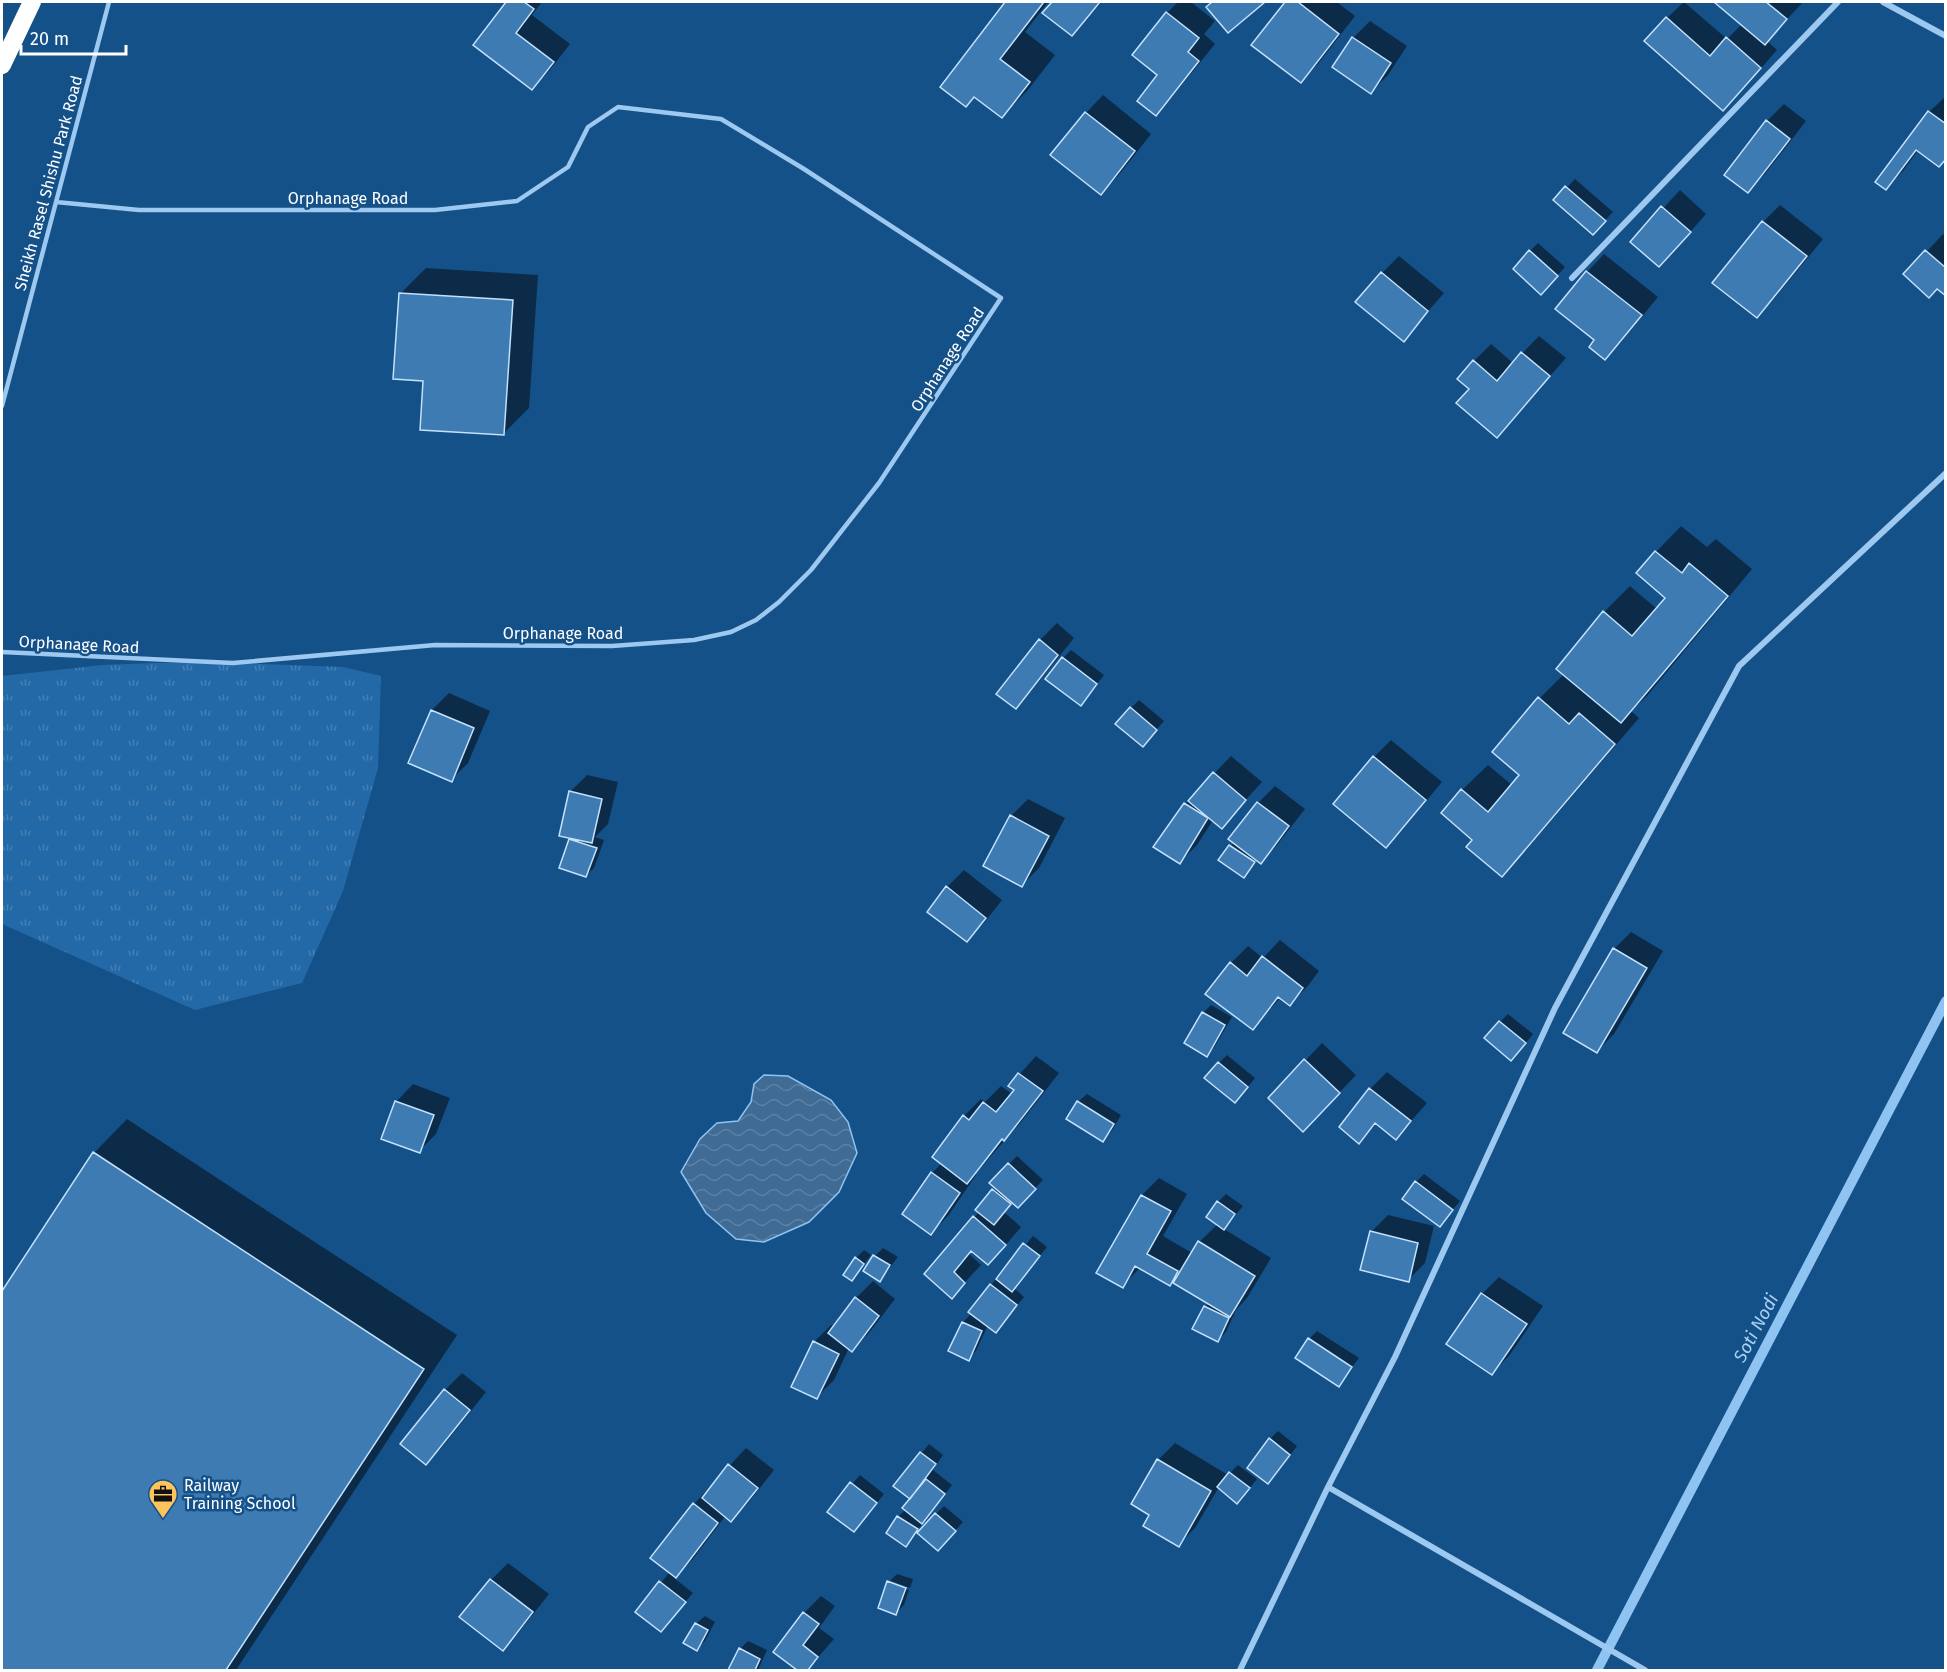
<svg xmlns="http://www.w3.org/2000/svg" width="1947" height="1672" viewBox="0 0 1947 1672" font-family="'Fira Sans',sans-serif">
	<style>
		.park { fill: url(#park-tufts) }
		.water { fill: url(#water-waves); stroke: #8fc4f2; stroke-width: 1.5 }
		.shadow { fill: #0007 }
		.lines { fill: none; stroke-linecap: round; stroke-linejoin: round }
		.stream { stroke: #8fc4f2; stroke-width: 10 }
		.building { fill: #3d7bb2; stroke: #c3e1fb; stroke-width: 1.5 }
		.lane { stroke: #9dc8ef; stroke-width: 4.5 }
		.street { stroke: #9dc8ef; stroke-width: 6 }
		.highway { stroke: #fff; stroke-width: 18 }
		.labels { text-anchor: middle; stroke-width: 5; stroke-linejoin: round; paint-order: stroke }
		.street-label { font-size: 16px; fill: #fff; stroke: #155189 }
		.poi-label { font-size: 16px; fill: #fff; stroke: #155189; text-anchor: start }
		.water-label { font-size: 18px; font-style: italic; fill: #a8d2f6; stroke: #155189 }
	</style>
	<defs>
		<pattern id="park-tufts" width="24" height="20" patternUnits="userSpaceOnUse" patternTransform="scale(1.5)"><rect width="24" height="20" fill="#2469a7"/><path d="M3 7l-1-3M5 7V3M7 7l1-3M15 17l-1-3M17 17v-4M19 17l1-3" fill="none" stroke="#4580b4"/></pattern>
		<pattern id="water-waves" width="16" height="10" patternUnits="userSpaceOnUse" patternTransform="scale(1.5)"><rect width="16" height="10" fill="#3f6b94"/><path d="M0 5q4-4 8 0t8 0" fill="none" stroke="#5c81a4"/></pattern>
	</defs>
	<rect width="100%" height="100%" fill="#155189"/>
	<!-- park -->
	<path class="park" d="M156,663H233L343,667L381,676L378,768L343,891L302,983L195,1010L2,924V676L103,665Z"/>
	<!-- water -->
	<path class="water" d="M764,1075L788,1076L831,1100L848,1122L857,1153L839,1192L809,1222L764,1242L736,1239L706,1213L681,1172L700,1139L717,1123L738,1121L751,1102L754,1084Z"/>
	<!-- shadow -->
	<path class="shadow" d="M508,2H542L532,15L570,44L549,71L532,88L475,45Z
		M1007,2H1048L1025,32L1055,55L1028,90L1002,116L976,96L966,105L942,86Z
		M1054,2H1102L1072,34L1044,13Z
		M1178,2H1191L1215,21L1204,34L1215,44L1172,97L1155,114L1167,13Z
		M1213,2H1263L1228,31L1208,7Z
		M1287,2H1337L1355,16L1318,64L1301,81L1253,45Z
		M1684,2L1727,39L1742,24L1716,2H1803L1767,41L1777,50L1740,92L1667,18Z
		M1370,21L1407,46L1388,75L1371,92L1353,38Z
		M1103,95L1151,134L1118,176L1101,193L1086,113Z
		M1946,96V159L1918,150L1903,171L1886,188L1929,112Z
		M1784,104L1806,121L1765,174L1748,191L1767,121Z
		M1575,179L1613,212L1593,233L1555,200Z
		M1680,190L1706,214L1676,248L1632,242Z
		M1780,205L1823,239L1774,299L1757,316L1763,222Z
		M1943,234L1946,236V294L1938,287L1906,274Z
		M1538,243L1565,267L1549,285L1530,251Z
		M1604,254L1658,297L1622,341L1605,358L1596,340L1558,308L1587,272Z
		M1399,256L1444,293L1403,340L1382,273Z
		M426,268L538,275L529,408L503,434L425,380L401,293Z
		M1539,336L1566,358L1497,436L1474,361L1491,344L1513,363Z
		M1681,526L1707,547L1716,539L1752,569L1647,696L1631,711L1639,718L1527,849L1501,875L1474,840L1462,790L1488,765L1512,785L1521,774L1494,752L1540,698L1564,674L1604,612L1630,586L1657,609L1667,597L1656,552Z
		M1057,623L1074,638L1032,690L1015,707L1040,640Z
		M1071,650L1104,675L1081,704L1063,658Z
		M449,693L490,711L468,763L451,780L432,710Z
		M1139,700L1164,721L1151,736L1131,708Z
		M1391,740L1442,782L1403,829L1386,846L1335,804L1374,757Z
		M1231,756L1262,782L1221,827L1213,820L1197,845L1180,862L1185,804Z
		M587,775L618,782L608,824L595,837L604,840L594,868L585,876L570,840L573,837L570,792Z
		M1275,786L1305,809L1277,845L1260,862L1258,860L1244,876L1220,860L1234,842L1258,803Z
		M1028,799L1065,818L1039,868L1022,885L1011,816Z
		M964,870L1002,900L984,923L967,940L947,887Z
		M1631,932L1663,951L1614,1034L1597,1051L1614,949Z
		M1280,940L1319,971L1307,987L1290,1004L1281,997L1253,1028L1208,994L1231,963L1248,946L1263,958Z
		M1211,1005L1232,1017L1215,1046L1207,1055L1203,1013Z
		M1508,1014L1533,1034L1519,1051L1500,1022Z
		M1322,1043L1356,1075L1320,1113L1270,1098Z
		M1227,1055L1255,1078L1243,1093L1219,1063Z
		M1036,1056L1059,1073L1021,1122L975,1174L976,1175L948,1216L931,1233L932,1173L942,1163L964,1116L981,1099L985,1102L1001,1086L1012,1094L1016,1090L1010,1085Z
		M1387,1072L1427,1103L1396,1138L1377,1123L1359,1142L1370,1089Z
		M413,1084L450,1098L436,1134L419,1151L396,1102Z
		M1087,1094L1121,1115L1111,1132L1103,1140L1078,1102Z
		M127,1119L457,1335L236,1670H2V1293L94,1153Z
		M1017,1156L1043,1180L1026,1198L1013,1202L1004,1212L1021,1227L1005,1246L973,1250L969,1254L981,1265L952,1296L926,1274L979,1212L997,1187L1009,1164Z
		M1424,1174L1460,1201L1440,1225L1416,1182Z
		M1159,1178L1187,1194L1163,1236L1192,1253L1199,1242L1218,1224V1202L1226,1194L1243,1206L1224,1229L1271,1258L1247,1298L1236,1310L1226,1332L1218,1340L1205,1307L1209,1303L1178,1276L1169,1284L1140,1268L1122,1286L1098,1272L1142,1195Z
		M1388,1215L1434,1226L1425,1263L1408,1280L1371,1232Z
		M1033,1236L1047,1247L1014,1288L1024,1297L996,1331L988,1325L976,1351L968,1359L963,1322L972,1313L970,1311L991,1285Z
		M883,1248L898,1257L880,1280L875,1256Z
		M864,1250L871,1255L852,1279L856,1258Z
		M1499,1277L1543,1306L1509,1356L1492,1373L1482,1294Z
		M873,1281L895,1299L869,1333L852,1350L849,1348L834,1380L816,1398L814,1342L831,1325L834,1327L856,1298Z
		M1317,1331L1359,1358L1338,1385L1309,1339Z
		M462,1373L486,1392L443,1446L426,1463L445,1390Z
		M1278,1431L1297,1446L1276,1474L1270,1439Z
		M1175,1443L1228,1475L1238,1465L1257,1479L1245,1494L1219,1487L1195,1528L1178,1545L1151,1514L1158,1460Z
		M929,1444L943,1455L933,1470L952,1485L906,1545L898,1517L906,1509L912,1499L895,1486Z
		M746,1448L774,1470L748,1503L731,1520L726,1515L693,1559L674,1578L693,1593L661,1630L637,1611L670,1572L694,1504Z
		M860,1475L884,1494L862,1522L829,1511Z
		M944,1506L963,1522L946,1541L936,1514Z
		M508,1563L549,1594L519,1632L502,1649L462,1617L491,1580Z
		M897,1574L913,1579L910,1588L891,1581V1584L909,1590L904,1605L896,1613L889,1582Z
		M821,1596L835,1606L819,1628L834,1639L807,1670H800L775,1652L804,1613Z
		M705,1616L715,1622L705,1641L696,1649L685,1643L696,1624Z
		M748,1641L767,1650L758,1670H730L740,1649Z"/>
	<g class="lines">
		<!-- stream -->
		<path class="stream" d="M1597,1670L1946,1001"/>
	</g>
	<!-- building -->
	<path class="building" d="M506,2H524L534,9L516,33L554,62L532,90L473,45Z
		M1005,2H1044L1000,59L1030,82L1002,118L974,97L966,107L940,87Z
		M1052,2H1100L1072,36L1042,13Z
		M1212,2H1265L1228,33L1206,7Z
		M1285,2H1298L1339,34L1301,83L1251,45Z
		M1714,2H1766L1787,19L1765,45Z
		M1166,12L1199,38L1188,52L1199,61L1156,116L1137,101L1157,75L1132,55Z
		M1666,17L1710,56L1726,37L1761,68L1723,111L1644,41Z
		M1352,37L1391,63L1371,94L1332,67Z
		M1928,111L1946,124V159L1939,167L1916,150L1886,190L1875,182Z
		M1085,112L1135,151L1101,195L1050,155Z
		M1766,120L1790,139L1748,193L1724,175Z
		M1565,186L1606,221L1593,235L1553,200Z
		M1661,206L1691,232L1659,267L1630,242Z
		M1762,221L1807,256L1757,318L1712,283Z
		M1529,250L1558,276L1541,295L1513,269Z
		M1925,250L1946,268V296L1937,289L1929,298L1903,274Z
		M1586,271L1642,315L1605,360L1589,347L1594,340L1555,309Z
		M1381,272L1428,311L1404,342L1355,302Z
		M399,293L513,300L504,435L420,430L423,381L393,379Z
		M1521,352L1550,376L1497,438L1456,403L1469,389L1457,379L1473,360L1497,381Z
		M1655,551L1682,573L1689,563L1728,596L1621,723L1556,669L1603,611L1632,636L1665,598L1636,573Z
		M1039,639L1058,655L1016,709L996,694Z
		M1062,657L1097,684L1081,706L1045,679Z
		M1538,697L1569,724L1579,713L1615,744L1502,877L1466,847L1472,840L1441,813L1461,789L1488,812L1519,775L1492,752Z
		M1130,707L1157,730L1143,747L1115,724Z
		M431,710L474,728L452,782L408,763Z
		M1373,756L1426,800L1386,848L1333,804Z
		M1213,772L1246,800L1222,829L1188,801Z
		M569,791L602,799L592,843L559,836Z
		M1257,802L1289,826L1261,864L1228,839Z
		M1184,803L1208,818L1180,864L1153,847Z
		M1010,815L1049,836L1022,887L983,866Z
		M569,839L597,848L586,877L559,868Z
		M1229,845L1255,862L1244,878L1218,860Z
		M946,886L986,918L967,942L927,912Z
		M1613,948L1647,968L1597,1053L1563,1033Z
		M1262,956L1303,988L1290,1006L1278,997L1253,1030L1205,994L1230,962L1247,976Z
		M1202,1012L1225,1025L1207,1057L1184,1043Z
		M1499,1021L1526,1043L1511,1061L1484,1038Z
		M1304,1059L1340,1093L1303,1132L1268,1098Z
		M1218,1062L1248,1087L1235,1103L1204,1078Z
		M1018,1073L1043,1091L1004,1141L1002,1139L967,1184L932,1157L963,1115L969,1120L983,1102L996,1112L1014,1090L1008,1086Z
		M1369,1088L1411,1121L1396,1140L1375,1123L1359,1144L1339,1127Z
		M395,1101L434,1115L420,1153L381,1139Z
		M1077,1101L1114,1124L1103,1142L1066,1119Z
		M93,1152L424,1369L226,1670H2V1291Z
		M1008,1163L1036,1189L1018,1208L989,1183Z
		M931,1172L960,1193L931,1235L902,1214Z
		M1415,1181L1453,1210L1440,1227L1402,1199Z
		M992,1189L1011,1204L994,1225L975,1210Z
		M1141,1195L1171,1211L1147,1254L1178,1271L1170,1286L1135,1266L1123,1288L1096,1273Z
		M1217,1201L1235,1214L1224,1230L1206,1217Z
		M973,1216L1006,1245L988,1265L971,1251L954,1272L965,1283L952,1299L924,1274Z
		M1370,1231L1418,1243L1409,1282L1360,1270Z
		M1198,1241L1255,1276L1230,1317L1173,1283Z
		M1023,1243L1040,1256L1012,1292L996,1279Z
		M873,1255L890,1265L880,1282L863,1271Z
		M855,1257L864,1264L852,1281L843,1275Z
		M990,1284L1017,1305L996,1333L968,1312Z
		M1481,1293L1527,1324L1492,1375L1446,1344Z
		M855,1297L879,1316L852,1352L828,1333Z
		M1204,1306L1229,1318L1218,1342L1192,1329Z
		M962,1322L982,1331L969,1361L948,1351Z
		M1308,1338L1352,1367L1339,1387L1295,1358Z
		M813,1341L839,1354L817,1399L791,1387Z
		M444,1389L470,1410L426,1465L400,1444Z
		M1269,1438L1290,1455L1268,1484L1247,1468Z
		M920,1452L936,1464L910,1499L893,1486Z
		M1157,1459L1211,1491L1179,1547L1143,1526L1149,1515L1131,1504Z
		M728,1464L758,1488L731,1522L702,1498Z
		M1229,1472L1250,1488L1237,1504L1217,1487Z
		M926,1479L945,1494L922,1524L902,1508Z
		M850,1482L877,1503L854,1532L827,1512Z
		M693,1503L718,1523L676,1578L650,1558Z
		M935,1513L956,1531L938,1551L917,1533Z
		M897,1516L918,1529L906,1547L886,1533Z
		M490,1579L533,1612L503,1651L459,1617Z
		M659,1581L686,1602L661,1632L635,1612Z
		M887,1581L906,1588L896,1615L878,1608Z
		M803,1612L819,1624L803,1645L818,1657L808,1670H797L773,1652Z
		M695,1623L708,1630L697,1651L683,1643Z
		M739,1648L760,1659L755,1670H728Z"/>
	<g class="lines">
		<!-- lane -->
		<path class="lane" d="M2,406L109,2
			M2,652L233,663L435,645L612,646L694,640L731,632L756,620L779,602L811,570L879,483L1001,298L804,169L721,119L618,107L588,127L568,167L517,201L435,210H139L56,202"/>
		<!-- street -->
		<path class="street" d="M1883,2L1946,36
			M1572,278L1838,2
			M1328,1487L1645,1670
			M1240,1670L1328,1487L1395,1357L1555,1008L1739,666L1946,473"/>
		<!-- highway -->
		<path class="highway" d="M2,65L32,2"/>
	</g>
	<!-- icons -->
	<defs>
		<g id="office-pin" transform="scale(1.5)"><path d="M0 17L-7.5 6A9.5 9.5 0 1 1 7.5 6Z" fill="#ffc35b" stroke="#155189"/><path d="M-6-3h4V-5.5h4V-3h4V5H-6ZM-1-4.5V-3h2v-1.5ZM-6 0V1H6V0Z" fill="#111"/></g>
	</defs>
	<g fill-rule="evenodd">
		<use href="#office-pin" x="163" y="1494"/>
	</g>
	<g class="labels">
		<!-- street labels -->
		<g class="street-label">
			<text transform="translate(48 183) rotate(-75)" y="6">Sheikh Rasel Shishu Park Road</text>
			<text x="348" y="204">Orphanage Road</text>
			<text transform="translate(947 359) rotate(-57)" y="6">Orphanage Road</text>
			<text x="563" y="639">Orphanage Road</text>
			<text transform="translate(79 644) rotate(3)" y="6">Orphanage Road</text>
		</g>
		<!-- poi labels -->
		<g class="poi-label">
			<text x="184" y="1491">Railway<tspan x="184" dy="18">Training School</tspan></text>
		</g>
		<!-- water labels -->
		<g class="water-label">
			<text transform="translate(1756 1328) rotate(-62)" y="6">Soti Nodi</text>
		</g>
	</g>
	<!-- border -->
	<rect width="1947" height="1672" fill="none" stroke="#ffffff" stroke-width="6"/>
	<!-- scale -->
	<path d="M21 45v9h105v-9" fill="none" stroke="#ffffff" stroke-width="3"/>
	<text x="30" y="45" font-size="18" fill="#ffffff" stroke="#155189" stroke-width="4.5" paint-order="stroke">20 m</text>
</svg>
